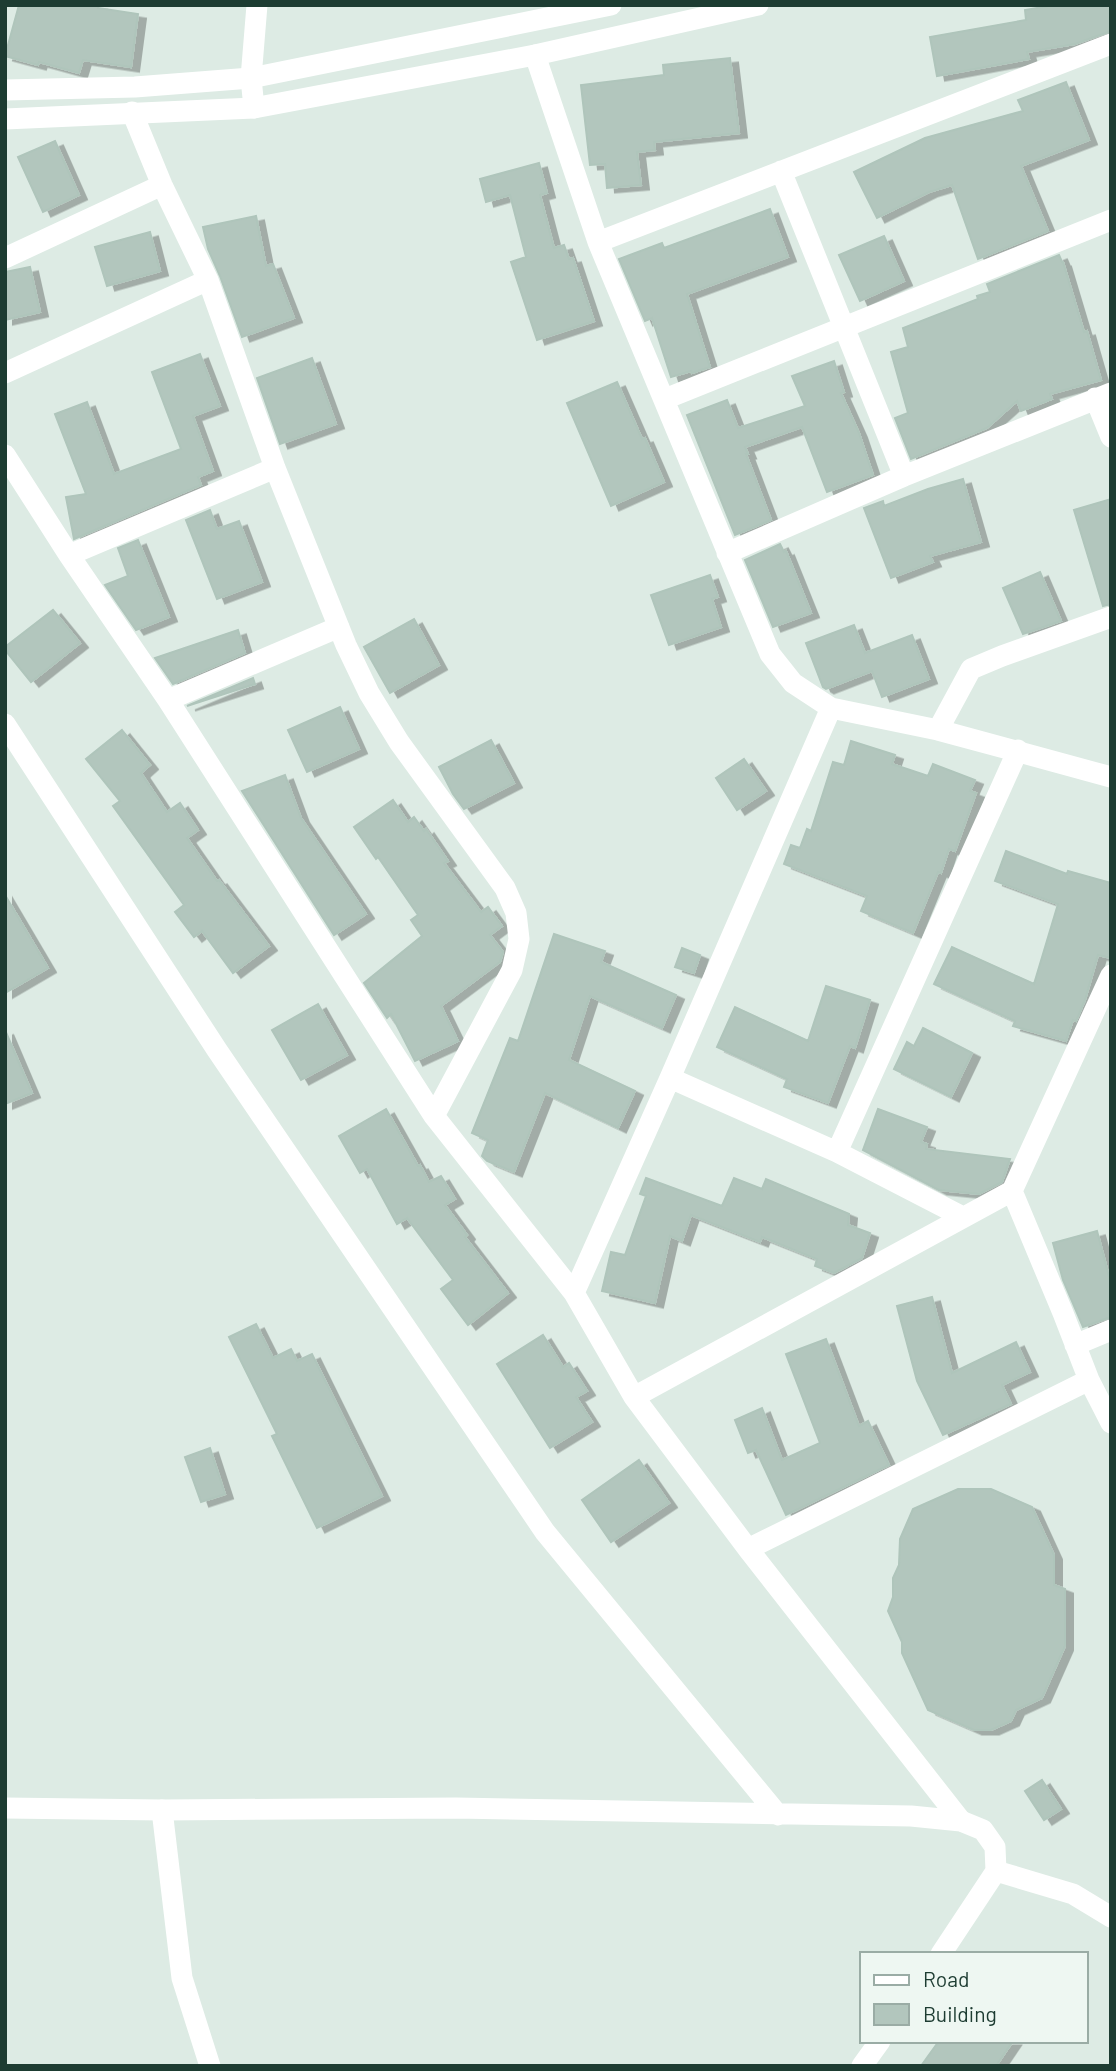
<svg xmlns="http://www.w3.org/2000/svg" width="1116" height="2071" viewBox="0 0 1116 2071" font-family="Barlow,sans-serif">
	<style>
		.building { fill: #b2c6bd; stroke: #afc5bb; stroke-width: 2; filter: url(#shadow) }
		.lines { fill: none; stroke-linecap: round; stroke-linejoin: round }
		.minor { stroke: #fff; stroke-width: 21 }
		.secondary { stroke: #fff; stroke-width: 21 }
	</style>
	<defs>
		<filter id="shadow"><feDropShadow dx="8" dy="4.5" stdDeviation="0" flood-color="#0004"/></filter>
	</defs>
	<rect width="100%" height="100%" fill="#ddebe4"/>
	<!-- building -->
	<path class="building" d="M19,5H99L98,8L138,14L131,67L83,60L79,73L39,62L38,65L5,56Z
		M1054,5H1111V31L1075,44L1027,52L1029,59L937,76L930,37L1026,20L1025,10Z
		M730,58L739,133L654,142L655,150L637,152L641,185L607,188L605,164L590,165L581,85L664,75L663,65Z
		M1066,82L1089,140L1021,166L1048,231L978,259L952,185L929,192L877,218L854,172L925,138L1023,111L1018,100Z
		M55,141L79,195L43,212L18,157Z
		M539,163L547,193L540,195L554,248L564,245L569,259L573,258L594,321L537,340L511,262L526,257L510,195L486,202L480,179Z
		M770,209L788,257L687,294L710,367L692,373L691,371L671,377L652,318L645,321L619,259L662,243L664,248Z
		M256,216L266,266L273,264L294,318L242,337L220,276L208,249L203,227Z
		M150,232L160,271L107,286L95,247Z
		M884,236L904,281L860,301L839,255Z
		M1059,255L1062,262H1063L1084,332L1087,331L1101,380L1050,394L1052,399L1021,411L1017,401L987,428L911,459L895,418L908,413L891,352L908,347L903,328L978,299L977,296L990,292L987,284Z
		M30,267L40,312L5,320V272Z
		M200,354L220,406L193,416L213,471L198,477L201,485L74,539L66,497L86,494L55,414L87,402L114,474L181,449L152,372Z
		M312,358L336,424L280,444L257,378Z
		M834,361L844,392L841,393L859,433L873,475L827,492L802,427L745,447L748,454H746L771,520L735,535L687,415L727,400L738,428L805,406L792,376Z
		M617,382L642,439L645,438L664,482L611,506L567,403Z
		M963,479L981,542L930,556L933,562L891,578L864,508L883,501L884,506L928,489Z
		M1111,499V604L1103,606L1074,510Z
		M210,510L217,529L239,521L262,582L217,599L186,520Z
		M138,540L169,617L136,630L105,585L128,576L118,548Z
		M780,544L784,552L786,551L811,613L773,627L745,560Z
		M1040,572L1061,621L1023,634L1003,588Z
		M710,575L718,597L712,599L721,627L669,645L651,595Z
		M53,610L80,643L31,682L5,650V647Z
		M414,619L439,665L390,693L364,647Z
		M854,625L865,653L912,635L929,679L882,697L872,671L826,689L823,687L806,643Z
		M238,630L245,653L173,684L155,658Z
		M253,678L255,684L187,706Z
		M340,707L359,749L307,772L288,730Z
		M122,730L150,765L141,773L167,812L180,803L198,830L187,838L217,881L219,880L269,946L233,973L202,931L194,937L175,912L184,905L113,806L120,801L86,759Z
		M491,740L514,783L464,809L453,794L439,767Z
		M851,741L895,755L892,764L928,776L933,764L975,780L970,791L976,793L955,851L949,849L941,873L938,872L913,933L861,911L867,896L784,864L791,845L800,848L807,829L811,831L833,762L844,765Z
		M744,759L766,791L737,810L716,778Z
		M285,775L301,818L366,914L334,935L242,791Z
		M393,800L408,822L414,817L424,831L426,829L448,861L444,863L481,912L488,907L502,926L490,935L503,952L500,962L441,1006L458,1041L415,1061L391,1014L387,1018L364,983L422,936L411,920L418,915L378,857L376,859L354,827Z
		M1006,851L1067,874L1068,871L1111,883V958L1098,955L1085,1000L1076,1021L1073,1020L1066,1041L1013,1026L1015,1021L934,984L952,947L1034,984L1058,904L995,881Z
		M5,895L48,968L5,993Z
		M554,934L605,951L601,962L676,995L662,1028L590,996L569,1060L635,1091L618,1128L545,1093L514,1172L487,1161L482,1156L488,1140L472,1133L510,1038L518,1041Z
		M682,948L700,955L694,973L675,967Z
		M826,986L870,1000L855,1048L850,1046L828,1103L784,1087L787,1079L717,1047L735,1007L808,1041Z
		M318,1004L347,1055L301,1080L272,1030Z
		M923,1028L972,1053L951,1097L894,1069L907,1042L914,1046Z
		M5,1030L32,1093L5,1104Z
		M386,1109L418,1166L420,1165L429,1182L441,1176L455,1199L445,1205L467,1235L465,1237L508,1293L468,1325L441,1289L453,1280L407,1218L397,1224L367,1169L360,1173L339,1136Z
		M878,1109L927,1127L921,1142L927,1144L926,1149L1010,1159L1002,1182L979,1194L939,1190L863,1150Z
		M646,1178L722,1206L734,1178L762,1189L766,1179L849,1214L848,1225L870,1233L862,1258L834,1273L815,1266L817,1259L762,1237L760,1242L691,1215L682,1241L670,1236L655,1303L602,1291L611,1252L625,1255L646,1196L640,1194Z
		M1097,1231L1111,1284V1317L1083,1327L1063,1280L1053,1243Z
		M932,1297L952,1373L1016,1342L1030,1372L1002,1385L1011,1404L943,1435L917,1381L897,1306Z
		M256,1324L273,1358L291,1349L297,1361L312,1354L382,1496L317,1528L272,1436L277,1434L229,1337Z
		M543,1335L563,1367L569,1363L587,1391L576,1397L592,1422L550,1448L497,1364Z
		M826,1339L859,1426L868,1421L889,1465L786,1515L756,1450L748,1453L735,1420L762,1408L782,1460L820,1443L786,1354Z
		M210,1448L225,1494L201,1502L185,1457Z
		M639,1460L669,1503L611,1542L582,1500Z
		M958,1489H991L1032,1507L1054,1555V1585L1065,1589V1646L1042,1698L1016,1710L1011,1721L991,1730H974L928,1710L902,1653V1642L888,1611L893,1597V1578L899,1565L900,1539L913,1509Z
		M1042,1780L1061,1809L1044,1820L1025,1791Z
		M939,2041H1013L996,2066H921Z"/>
	<g class="lines">
		<!-- minor -->
		<path class="minor" d="M535,55L598,242L770,654L793,683L831,708L938,730L1111,777
			M254,108L251,78L257,5
			M132,112L162,185L208,280L275,468L346,645L369,693L399,742L505,888L516,913L519,939L512,970L434,1116
			M781,171L904,476
			M598,242L1111,44
			M5,258L162,185
			M5,373L208,280
			M1095,398L1111,437
			M665,399L1111,220
			M5,455L69,555L168,700L434,1116L574,1293L634,1397L748,1549L1089,1380
			M727,553L904,476L1111,393
			M69,555L275,468
			M168,700L339,627
			M938,730L971,669L1002,656L1111,617
			M670,1078L837,1152L963,1217
			M837,1152L1018,750
			M1012,1191L1063,1313L1089,1380L1111,1423
			M574,1293L670,1078L831,708
			M1075,1345L1111,1330
			M634,1397L1012,1191L1111,975
			M748,1549L961,1821
			M162,1810L182,1978L210,2066
			M996,1871L1073,1894L1111,1917"/>
		<!-- secondary -->
		<path class="secondary" d="M5,90L135,87L251,78L611,5
			M5,119L254,108L535,55L758,5
			M5,724L217,1050L545,1532L778,1815
			M5,1808L162,1810L456,1808L911,1816L961,1821L983,1830L995,1847L996,1871L941,1954
			M862,2066L880,2041"/>
	</g>
	<!-- border -->
	<rect width="1116" height="2071" fill="none" stroke="#1d3c32" stroke-width="14"/>
	<!-- legend -->
	<rect x="860" y="1952" width="228" height="91" fill="#eef7f2" stroke="#9aaca5" stroke-width="2"/>
	<rect x="874" y="1975" width="35" height="10" fill="#ffffff" stroke="#9aaca5" stroke-width="2"/>
	<text x="923" y="1987" font-size="21" fill="#1d3c32">Road</text>
	<rect x="874" y="2004" width="35" height="21" fill="#b2c6bd" stroke="#9aaca5" stroke-width="2"/>
	<text x="923" y="2022" font-size="21" fill="#1d3c32">Building</text>
</svg>
